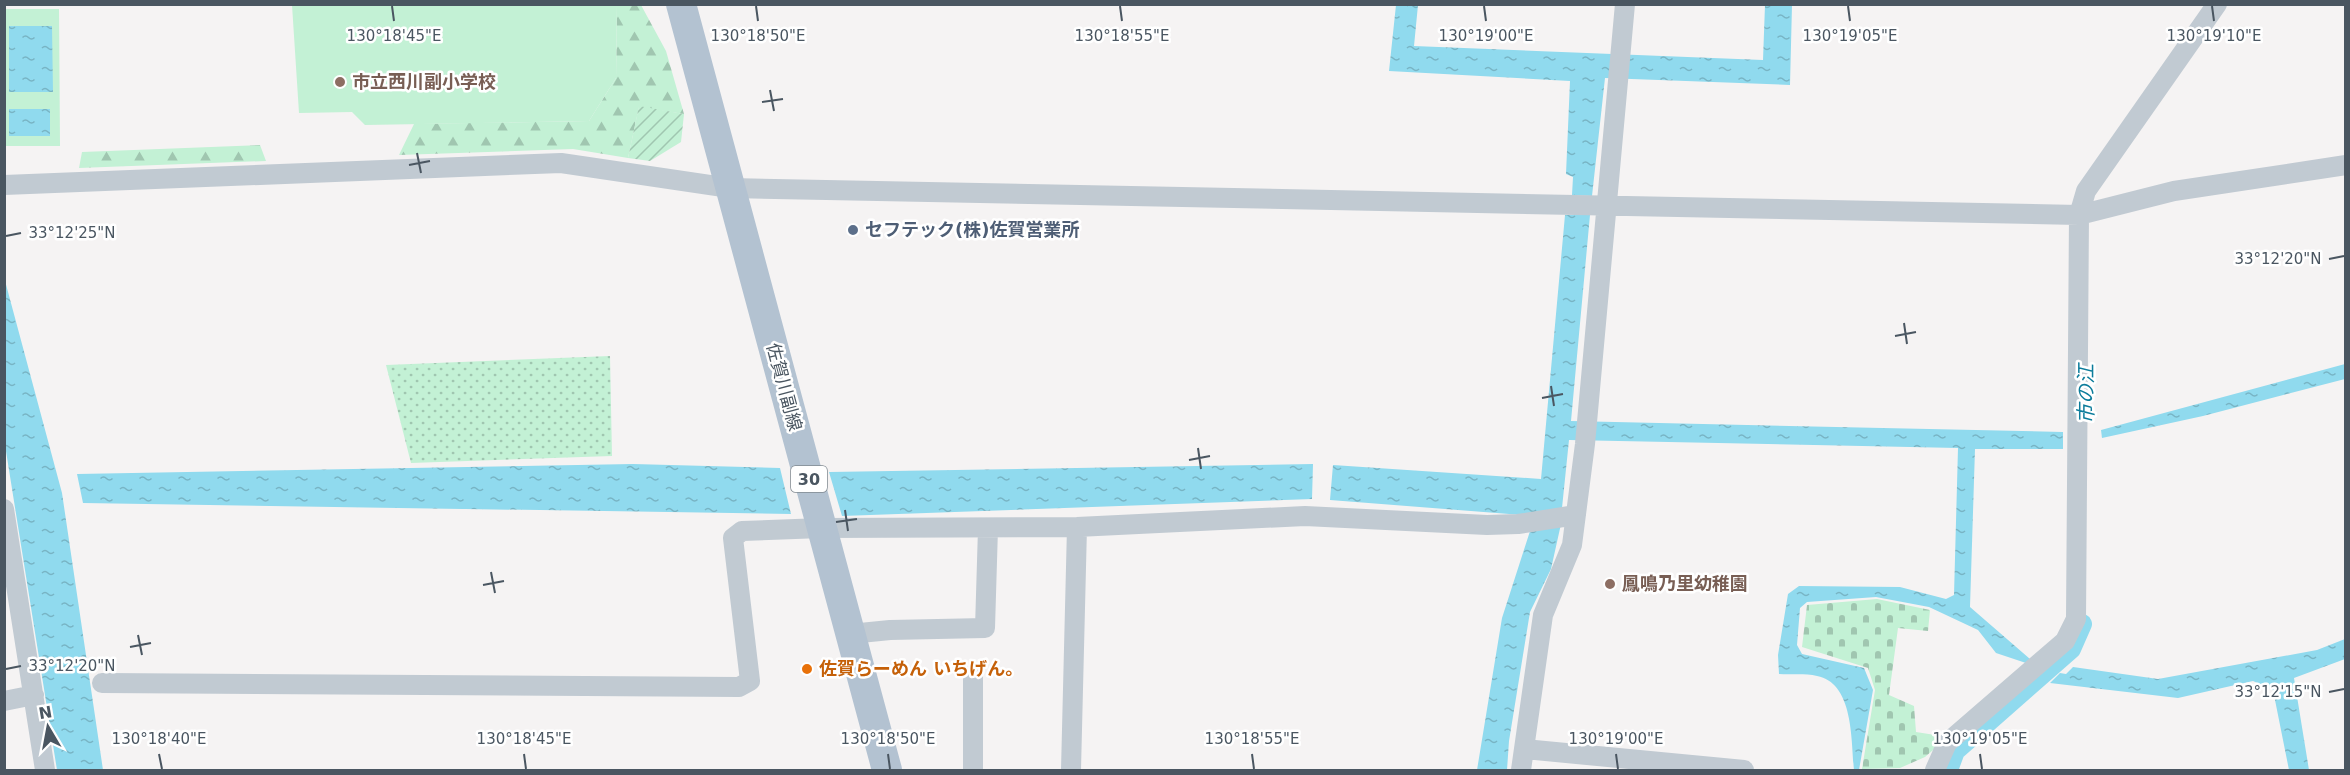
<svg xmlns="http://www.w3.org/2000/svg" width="2350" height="775" viewBox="0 0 2350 775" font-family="'DejaVu Sans','Noto Sans JP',sans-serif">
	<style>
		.forest { fill: url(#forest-firs) }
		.cemetery { fill: url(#cemetery-stones) }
		.park { fill: url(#park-dots) }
		.garden { fill: url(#garden-furrows) }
		.pitch { fill: #c3f1d5 }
		.water { fill: url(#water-ripples) }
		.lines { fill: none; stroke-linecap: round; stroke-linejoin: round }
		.canal { stroke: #90daee; stroke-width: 20 }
		.street { stroke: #c1cad2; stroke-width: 20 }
		.primary { stroke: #b3c2d1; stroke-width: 30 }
		.ticks { fill: none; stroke: #4a5661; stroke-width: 2 }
		.education-dot { fill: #8d6e63; stroke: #fff; stroke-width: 2 }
		.service-dot { fill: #5c6f8a; stroke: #fff; stroke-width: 2 }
		.food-dot { fill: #e8710a; stroke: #fff; stroke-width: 2 }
		.labels { text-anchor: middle; stroke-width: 5; stroke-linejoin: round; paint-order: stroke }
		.shield { fill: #fff; stroke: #808990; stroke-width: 1.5 }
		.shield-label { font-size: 16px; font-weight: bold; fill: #4a5661 }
		.education-label { font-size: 18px; font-weight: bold; fill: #785e54; stroke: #fff; text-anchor: start }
		.service-label { font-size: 18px; font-weight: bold; fill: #4e5e75; stroke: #fff; text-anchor: start }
		.street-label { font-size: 18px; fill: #4a5661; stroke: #fff }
		.food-label { font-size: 18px; font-weight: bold; fill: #c56008; stroke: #fff; text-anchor: start }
		.water-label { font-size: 20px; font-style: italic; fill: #0c7c9b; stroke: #fff }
		.ticks-label { font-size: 15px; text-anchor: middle; fill: #4a5661; stroke: #fff; stroke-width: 5; stroke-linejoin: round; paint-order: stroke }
	</style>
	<defs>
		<pattern id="forest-firs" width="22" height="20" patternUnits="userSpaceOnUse" patternTransform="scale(1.5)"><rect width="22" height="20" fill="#c3f1d5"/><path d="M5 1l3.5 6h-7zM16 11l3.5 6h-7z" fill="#a0c6b0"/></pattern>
		<pattern id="cemetery-stones" width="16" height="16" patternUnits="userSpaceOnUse" patternTransform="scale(1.5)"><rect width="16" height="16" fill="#c3f1d5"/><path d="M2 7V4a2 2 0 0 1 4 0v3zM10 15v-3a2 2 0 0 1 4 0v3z" fill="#a0c6b0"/></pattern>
		<pattern id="park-dots" width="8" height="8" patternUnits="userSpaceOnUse" patternTransform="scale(1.5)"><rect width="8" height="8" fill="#c3f1d5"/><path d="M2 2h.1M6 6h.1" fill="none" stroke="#a0c6b0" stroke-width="1.8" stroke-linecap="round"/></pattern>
		<pattern id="garden-furrows" width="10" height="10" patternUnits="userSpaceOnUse" patternTransform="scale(1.5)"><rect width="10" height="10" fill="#c3f1d5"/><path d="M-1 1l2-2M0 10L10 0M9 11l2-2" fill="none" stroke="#a0c6b0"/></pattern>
		<pattern id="water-ripples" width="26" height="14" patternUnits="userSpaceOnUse" patternTransform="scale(1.5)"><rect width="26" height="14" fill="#90daee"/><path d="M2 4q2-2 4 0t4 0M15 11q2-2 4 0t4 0" fill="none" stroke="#78b4c4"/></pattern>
	</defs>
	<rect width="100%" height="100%" fill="#f5f3f3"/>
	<!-- forest -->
	<path class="forest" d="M617,5H641L666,51L684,114L639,107L628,158L573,149L399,155L414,124L589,121L616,78Z
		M260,145L266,161L79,168L82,152Z"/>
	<!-- cemetery -->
	<path class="cemetery" d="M1877,599L1930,610L1928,631L1898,628L1889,695L1914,706L1916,732L1948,737L1925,757L1900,768L1862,769L1875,690L1868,668L1802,647L1807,605Z"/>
	<!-- park -->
	<path class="park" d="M610,356L612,456L411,463L386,365Z"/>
	<!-- garden -->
	<path class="garden" d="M639,106L684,114L681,142L650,161L628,158Z"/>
	<!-- pitch -->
	<path class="pitch" d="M292,5H617L616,78L589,121L365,125L352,112L299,113Z
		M4,9H59L60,146H5Z"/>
	<!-- water -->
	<path class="water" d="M1396,5H1418L1414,46L1763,60L1765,5H1792L1790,85L1605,78L1592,196L1572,195L1573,177L1566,174L1570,81L1389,71Z
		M9,26H52L53,92H9Z
		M9,109H50V136H9Z
		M1565,215H1590L1571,421L2063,432V449H1975L1970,607L2030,659L2026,663L1996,653L1978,630L1929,607L1876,597L1807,602L1800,608L1797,645L1802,654L1864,668L1873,690L1859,770H1854C1851,741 1854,683 1817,676C1805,673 1791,675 1779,674L1778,655L1788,594L1799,586L1900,587L1946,599L1954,595L1958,448L1569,440L1562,508L1522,515L1330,500L1333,465L1541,479Z
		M4,277L62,493L103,770H57L5,445Z
		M2345,364V379L2203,416L2102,438L2101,430Z
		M633,464L780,468L791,514L83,503L77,474Z
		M1313,464L1312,499L842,516L829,472Z
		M1561,524L1551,569L1530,612L1509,741L1507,770H1477L1502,618L1531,528Z
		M2345,639V659L2294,678L2309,770H2289L2273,690L2253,681L2178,698L2050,683L2060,673L2066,674L2073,667L2158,679L2317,650Z"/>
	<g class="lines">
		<!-- canal -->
		<path class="canal" d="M1948,770L1955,751L2071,649L2082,624"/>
		<!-- street -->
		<path class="street" d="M4,185L561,163L730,188L2079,215L2174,191L2346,165
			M4,509L45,770
			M850,634L890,630L985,628L988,528
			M973,675V770
			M102,683L739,687L750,681L733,538L742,531L822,528L1077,527L1305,516L1487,525L1518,524L1576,515
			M4,701L34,695
			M1524,749L1744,770
			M1071,770L1077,527
			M1521,770L1543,615L1572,545L1585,444L1625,4
			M1935,770L1947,743L2065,641L2076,619L2079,215L2086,191L2217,4"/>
		<!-- primary -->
		<path class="primary" d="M681,4L887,770"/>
	</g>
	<!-- ticks -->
	<path class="ticks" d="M392,6L394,21M756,6L758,21M1120,6L1122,21M1484,6L1486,21M1848,6L1850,21M2212,6L2214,21M770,90L774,111M762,102L783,99M417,153L421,173M409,165L430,161M6,236L21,233M2329,259L2344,256M1904,323L1907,344M1895,336L1916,332M1551,386L1554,406M1542,398L1563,394M1198,448L1201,469M1189,460L1210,456M845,510L848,531M836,522L857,519M491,572L495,593M483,585L504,581M138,635L142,655M130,647L151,643M6,669L21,666M2329,692L2344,689M159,754L162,769M524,754L526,769M888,754L890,769M1252,754L1254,769M1616,754L1618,769M1980,754L1982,769"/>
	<!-- markers -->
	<g class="education-dot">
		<circle cx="340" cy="82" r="6"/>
		<circle cx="1610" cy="584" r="6"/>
	</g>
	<circle class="service-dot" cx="853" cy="230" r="6"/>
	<circle class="food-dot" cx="807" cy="669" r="6"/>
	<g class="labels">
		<!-- shield labels -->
		<rect class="shield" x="791" y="466" width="36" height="26" rx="4.5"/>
		<g class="shield-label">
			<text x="809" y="485">30</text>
		</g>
		<!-- education labels -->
		<g class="education-label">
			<text x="352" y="88">市立西川副小学校</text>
			<text x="1622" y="590">鳳鳴乃里幼稚園</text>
		</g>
		<!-- service labels -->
		<g class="service-label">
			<text x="865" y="236">セフテック(株)佐賀営業所</text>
		</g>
		<!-- street labels -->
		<g class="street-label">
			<text transform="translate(784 387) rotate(75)" y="6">佐賀川副線</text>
		</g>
		<!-- food labels -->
		<g class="food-label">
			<text x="819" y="675">佐賀らーめん いちげん。</text>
		</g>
		<!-- water labels -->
		<g class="water-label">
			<text transform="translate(2086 394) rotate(-90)" y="7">市の江</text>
		</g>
	</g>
	<g class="ticks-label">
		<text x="394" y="41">130°18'45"E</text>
		<text x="758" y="41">130°18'50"E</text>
		<text x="1122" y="41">130°18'55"E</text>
		<text x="1486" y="41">130°19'00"E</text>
		<text x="1850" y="41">130°19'05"E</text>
		<text x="2214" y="41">130°19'10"E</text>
		<text x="72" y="238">33°12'25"N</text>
		<text x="2278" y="264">33°12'20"N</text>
		<text x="72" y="671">33°12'20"N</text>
		<text x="2278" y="697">33°12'15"N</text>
		<text x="159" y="744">130°18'40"E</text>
		<text x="524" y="744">130°18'45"E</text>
		<text x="888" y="744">130°18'50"E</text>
		<text x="1252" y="744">130°18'55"E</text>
		<text x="1616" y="744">130°19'00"E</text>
		<text x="1980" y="744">130°19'05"E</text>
	</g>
	<!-- border -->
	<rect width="2350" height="775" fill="none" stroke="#4a5661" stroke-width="12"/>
	<!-- north arrow -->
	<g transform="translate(48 727) rotate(350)" stroke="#ffffff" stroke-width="4.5" paint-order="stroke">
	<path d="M0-4.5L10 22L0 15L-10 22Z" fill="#4a5661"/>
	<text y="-9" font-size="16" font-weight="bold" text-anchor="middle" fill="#4a5661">N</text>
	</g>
</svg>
